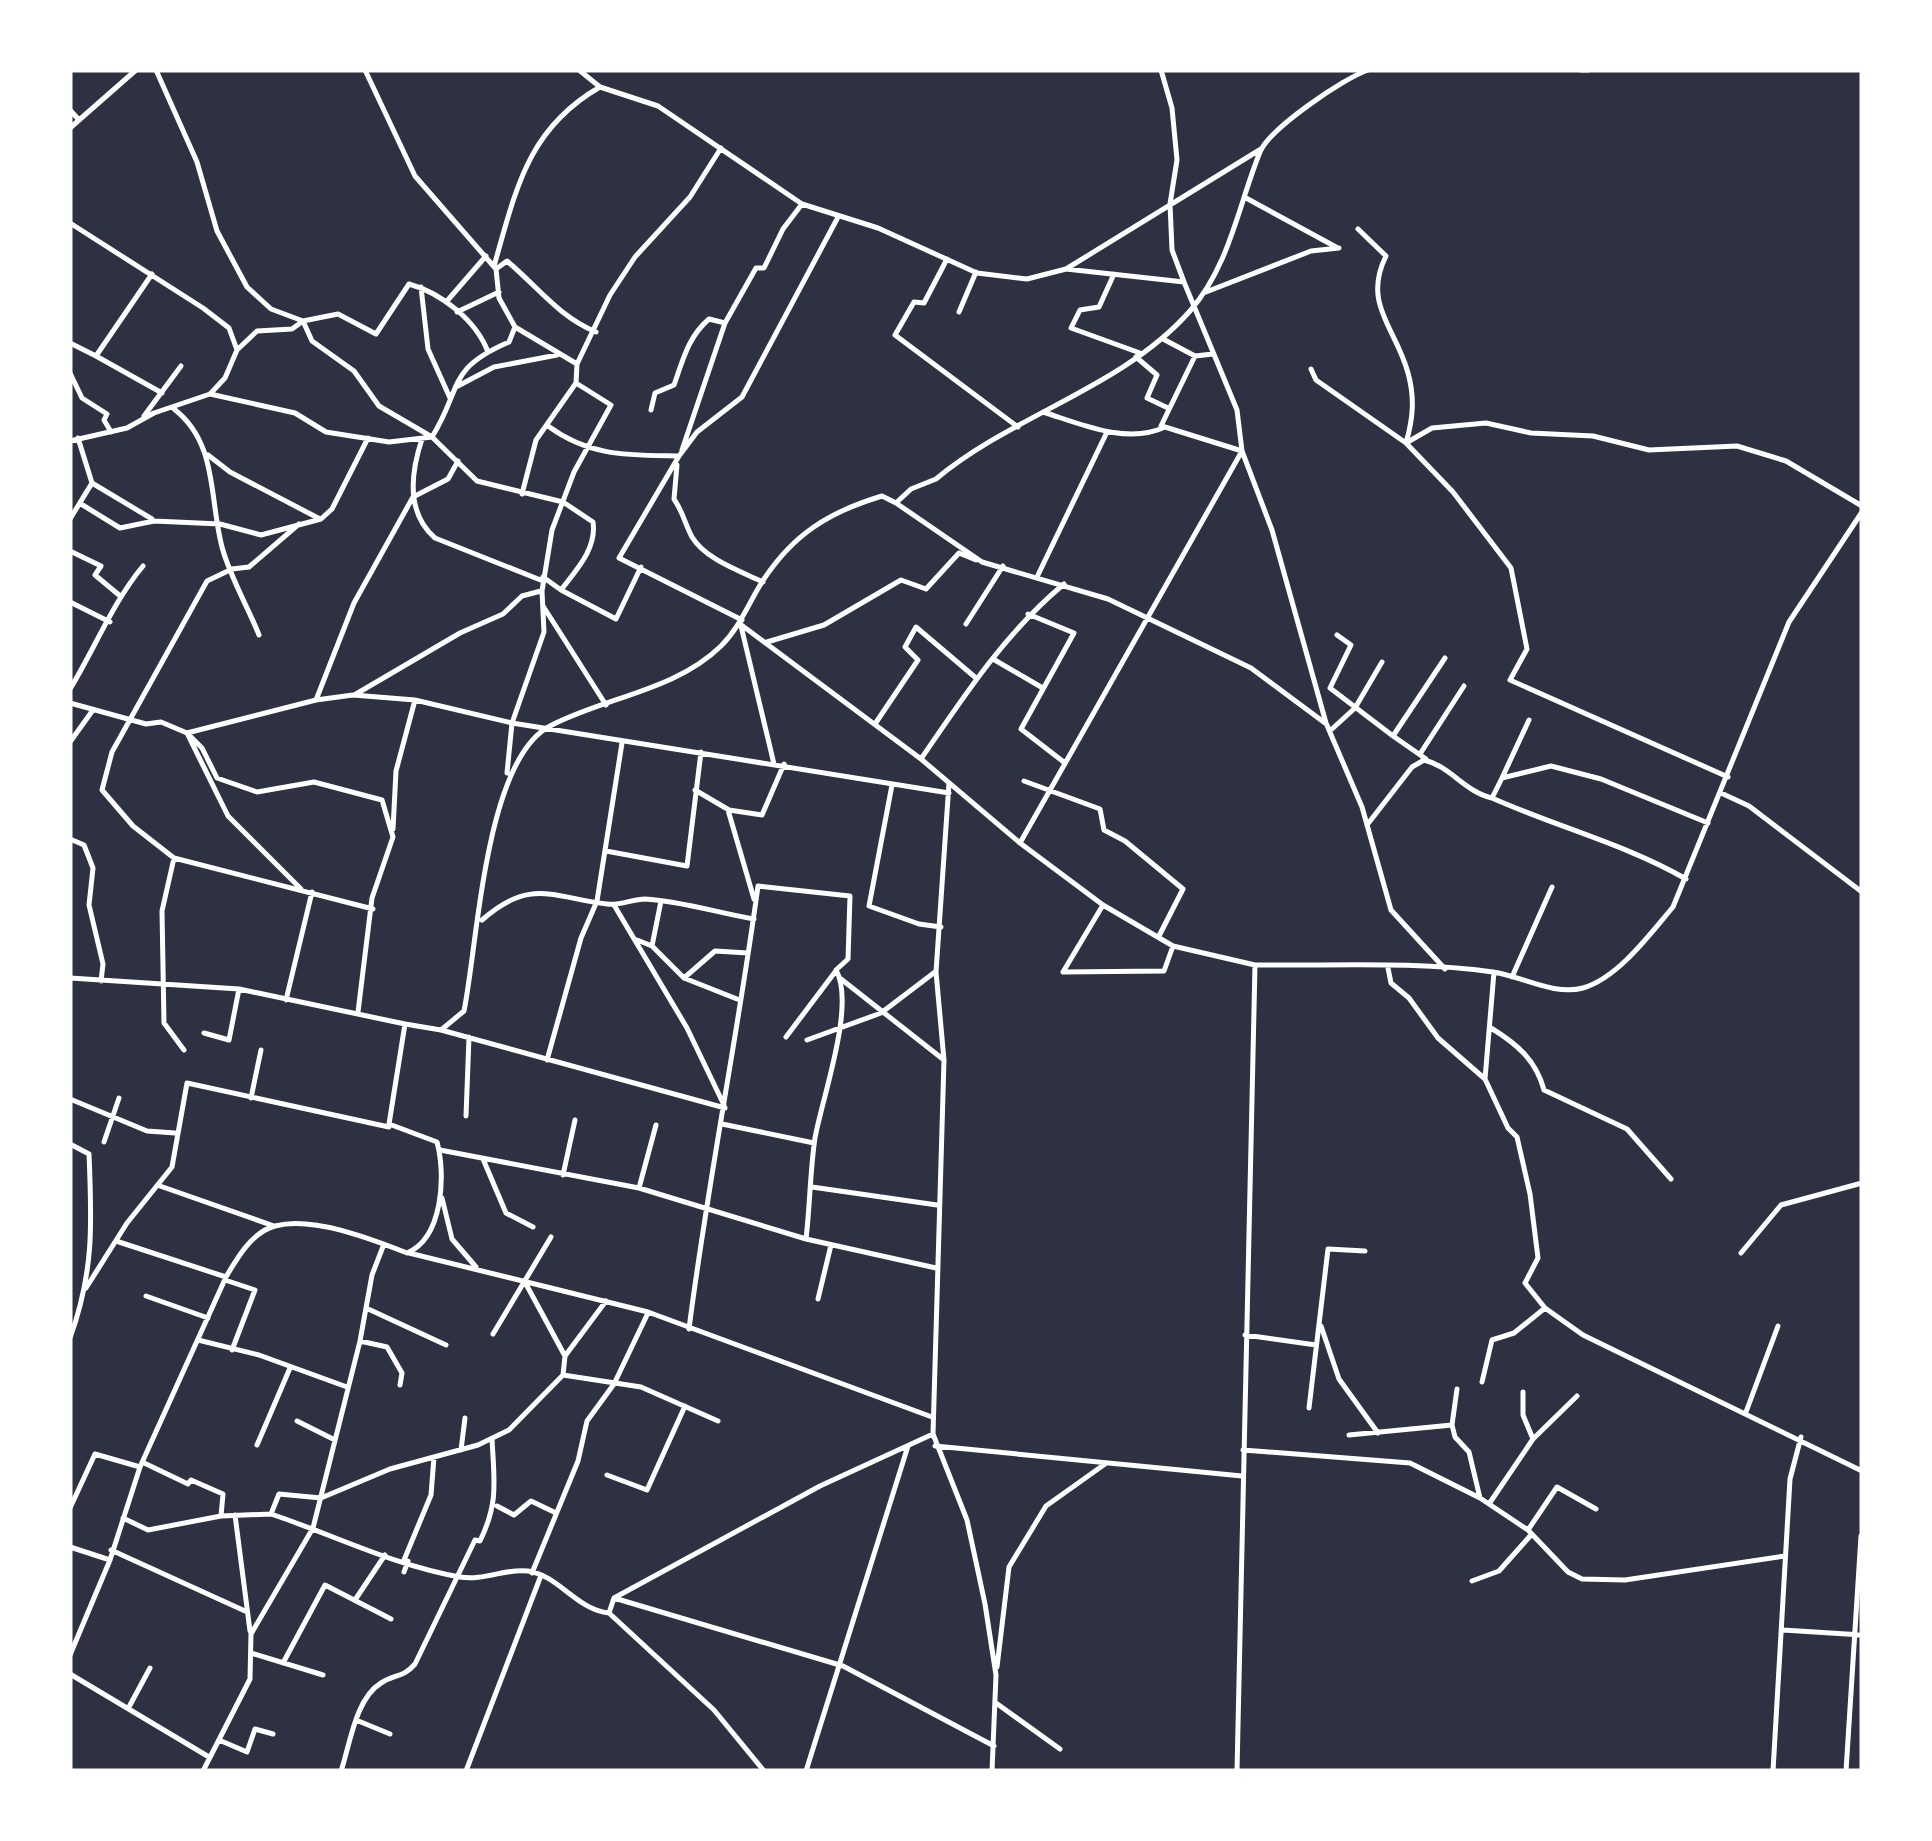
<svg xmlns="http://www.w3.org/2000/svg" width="1932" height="1841" viewBox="0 0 1932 1841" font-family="'Sofia Sans Condensed',sans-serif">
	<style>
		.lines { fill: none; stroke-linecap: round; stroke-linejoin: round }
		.minor { stroke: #fff; stroke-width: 5 }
	</style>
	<rect width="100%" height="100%" fill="#2d3142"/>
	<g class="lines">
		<!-- minor -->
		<path class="minor" d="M156,70L197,162L217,231L247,287L271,309L303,321L312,341L354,371L379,406L432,437C463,387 446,369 509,342L515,327
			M365,70L415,176L496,269L499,298L515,327L577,364
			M579,70L600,87L658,106L802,204L878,228L977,273L1027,279L1066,269L1261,149
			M1161,70L1172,108L1177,160L1170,204L1172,250L1184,282
			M1581,70H1588
			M70,110L79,120
			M70,128L136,70
			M1246,198L1336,247
			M70,223L203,308L229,328L237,350
			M1358,229L1386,256C1362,304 1396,328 1408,373C1415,398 1413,419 1406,443L1453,492L1511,568L1527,649L1510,680L1728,777
			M947,259L924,303L914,302L895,335L1018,427
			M494,266C516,190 527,129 600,87
			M496,269L507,261C538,287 558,316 596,332
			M1066,269L1184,282L1237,410L1242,451L1272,530L1326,723L1362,807L1391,910L1445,969
			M152,274L96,356L162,393
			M1114,274L1099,307L1080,310L1071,328L1140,353
			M421,287L428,349L450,398
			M1206,292L1311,251L1339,248
			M447,301L486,256
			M457,312L499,292
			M959,312L976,272
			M1163,339L1195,356L1213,354
			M70,343L96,356
			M1136,357L1157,375L1147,398L1168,408
			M1311,369L1316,380L1406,443L1432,428L1486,423L1531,433L1593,436L1649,450L1737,446L1786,461L1862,506
			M70,373L82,398L107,414L104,420L111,432
			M456,387L494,367L557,355
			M210,394L295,413L326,432L389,442L432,437L477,481L563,502L593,522C597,549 576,570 561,590L543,577
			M174,409C218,443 209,498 222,547C230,577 248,607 259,635
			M651,410L655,393L674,385C683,360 688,337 709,319L725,323
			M1043,412C1081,424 1127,445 1165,427L1242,451
			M144,416L181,366
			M548,426C590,457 629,455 679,456
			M1161,426L1195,356
			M78,438L92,483L152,519
			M422,439C411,472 405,512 435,538L543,581
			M70,441L127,428L154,413L210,394L225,378L237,350L257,331L292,329L303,321L338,314L376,334L409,284C441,293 476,320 488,352
			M682,450L725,323L756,268H764L783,229L802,204
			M208,455L230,472L320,519
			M677,465L674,499C683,512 685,524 692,537C705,559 740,571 763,582
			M522,494L536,440L576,383
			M896,503L982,562L1108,599L1251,668L1325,723
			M81,504L120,528L154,521L220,524L261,535L321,519L332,509L368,438
			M70,519L92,483
			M299,524L249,567L232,569L207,581L112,752L102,790L133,826L174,858L373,909
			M70,551L101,566L95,575L119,595
			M1037,577L1107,432
			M561,590L616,619L641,567
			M70,602L110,622
			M543,606L606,705
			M1028,614L1074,633L1021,729L1065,763
			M742,620L619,558L679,456L697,432L742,397L837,219
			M740,624L921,759L1020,843L1103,905L1173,946L1255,965
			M966,624L1003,566
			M741,626L774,764
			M1337,635L1351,645L1330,688L1393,736
			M767,642L824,625L901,580L926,589L959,553L976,560
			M993,659L1041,687
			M70,689C95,648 113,602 143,566
			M356,694L460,633L503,614L522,596L541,591
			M316,700L354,603L413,497L448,479L458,461
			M70,703L146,724L161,722L187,733L202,748L217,778L257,792L314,782L382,800L393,837L372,898L358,1012
			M875,724L918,660L905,647L916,627L976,678
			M1332,729L1355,708L1382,662
			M70,742L93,710
			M1420,754L1464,686
			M921,759C964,696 1005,633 1064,584
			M1426,759L1393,736L1445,658
			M507,773L512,723L544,632L542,591L552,530L574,472L611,405L576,383L577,364L610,295L635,257L690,197L721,148
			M1502,778L1529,720
			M1024,781L1100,809L1104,830L1125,841L1183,889L1159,936
			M949,783L936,972L944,1060L933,1434L967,1520L985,1604L996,1675L992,1771
			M892,785L869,906L919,924L941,927
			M695,790L729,810L762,815L784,764
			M1721,793L1749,806L1862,892
			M1492,798C1557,827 1625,844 1686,879
			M728,810L754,899
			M1367,825L1412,767L1424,760C1450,766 1465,792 1492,798L1502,778L1551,766L1601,779L1708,823
			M393,829L396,771L415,700
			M70,839L84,845L93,868L89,905L103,964L101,981
			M1020,843L1242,451
			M606,851L687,866L701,752
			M174,858L162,911L164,1023L184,1050
			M301,889L228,816L187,733L316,700L353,695L415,700L512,723L949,793
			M614,905L687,1028L724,1105
			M1103,905L1063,972L1164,971L1173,946
			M482,920C530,878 551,897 607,904C619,906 633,899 645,899C681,901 718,913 754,919
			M637,940L652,946L684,978L737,999
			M652,946L661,901
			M1388,968L1391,983L1409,998L1438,1038L1485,1079
			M1494,972L1485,1079L1508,1128L1517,1137L1530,1194L1538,1258L1525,1283L1545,1308L1583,1335L1862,1471
			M1512,977L1552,887
			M70,978L239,989L405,1024
			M684,978L715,951L748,953
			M841,979L944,1060
			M286,1000L312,892
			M1491,1028C1517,1044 1536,1060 1544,1090L1627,1129L1671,1179
			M441,1030L725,1108
			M204,1033L229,1040L239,989
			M786,1037L835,972
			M807,1040L881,1013L935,972
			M547,1060L581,938L597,901L622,743
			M251,1098L261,1050
			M70,1099L147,1131L175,1133
			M466,1116L469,1037
			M722,1124L814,1143
			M104,1142L119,1098
			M70,1144L89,1154C92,1223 94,1272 70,1338
			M440,1150L639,1188L806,1239L936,1268
			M483,1159L506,1213L533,1227
			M563,1175L575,1120
			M160,1186L274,1226
			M812,1187L937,1205
			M639,1188L656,1125
			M442,1198L452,1239L476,1267
			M119,1242L226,1277
			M409,1253L648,1312L932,1417
			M1741,1253L1781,1205L1862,1183
			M225,1280L255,1290L232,1350
			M526,1284L565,1356
			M86,1288L127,1223L172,1167L187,1083L389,1127
			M146,1296L208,1318
			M818,1299L831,1245
			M366,1308L446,1345
			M1321,1326L1339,1379L1378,1433
			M689,1329C708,1180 738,1034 758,886L850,896L848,959L836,970C856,1005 822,1098 815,1138C810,1171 810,1206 806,1239
			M493,1334L551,1237
			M1245,1335L1316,1345
			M198,1340L259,1355L347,1387
			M360,1341L387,1347L402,1373L400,1385
			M563,1375L641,1387L718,1421
			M1482,1382L1492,1340L1514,1333L1545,1308
			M1523,1392V1415L1533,1439
			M1309,1408L1328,1249L1365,1251
			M1746,1412L1778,1326
			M297,1421L335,1440
			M1452,1425L1455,1437L1469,1452L1480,1498
			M1349,1435L1452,1425L1457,1389
			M257,1445L290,1368
			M935,1446L1242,1476
			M461,1450L465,1418
			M1243,1450L1410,1463L1480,1498L1528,1530L1568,1572L1582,1579L1625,1580L1785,1556
			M142,1462L188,1484L191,1480L223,1494L221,1516
			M607,1475L647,1490L685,1406
			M1489,1504L1533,1439L1577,1396
			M497,1506L514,1515L531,1501L556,1513
			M70,1508L95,1454L140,1467
			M271,1514C334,1535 395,1566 460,1577C484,1581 506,1568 528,1571C558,1575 577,1610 609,1613L714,1710L764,1771
			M235,1515L250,1631
			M123,1518L148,1530L221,1516L271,1514L279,1494L321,1498L390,1469L478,1445L509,1430L563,1375L565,1356L606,1301
			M1528,1530L1557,1487L1596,1509
			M70,1547L110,1560
			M111,1550L245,1611
			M404,1560L431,1495L434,1457
			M404,1572L408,1561
			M532,1573L578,1461L587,1421L614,1384L648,1313
			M1472,1581L1499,1571L1531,1535
			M614,1598L843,1666L994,1746
			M355,1600L385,1555
			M609,1613L614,1598L820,1486L933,1434
			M1783,1630L1862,1635
			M251,1653L323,1675
			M70,1655L110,1560L140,1467L226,1277C237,1258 252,1232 275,1226C313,1216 371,1239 407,1253C443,1238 446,1175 437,1142L389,1124L405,1024L441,1030L464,1011C478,942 485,760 550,726C605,697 675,691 721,646C740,627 748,604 762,582C793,534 829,512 882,496L896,503L911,489L936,479C1014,414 1122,388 1190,311C1230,265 1238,206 1260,152C1269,129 1344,78 1368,70
			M283,1663L325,1585L391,1619
			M997,1667L1009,1567L1046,1506L1105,1464
			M70,1674L209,1757
			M996,1703L1060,1749
			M129,1707L150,1668
			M356,1720L390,1734
			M219,1740L247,1752L255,1729L273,1734
			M203,1771L250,1679L251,1634L313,1528L360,1341L372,1275L384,1244
			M341,1771C350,1745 355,1699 381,1683C395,1674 403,1678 415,1664L475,1540L480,1541C499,1502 494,1481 492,1438
			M466,1771L540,1578
			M806,1771L908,1446
			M1237,1771L1255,965C1333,966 1416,961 1493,972C1521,976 1554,996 1583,988C1618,978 1650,934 1673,907L1789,622L1862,512
			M1773,1771L1790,1479L1801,1437
			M1846,1771L1861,1536"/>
	</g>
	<!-- border -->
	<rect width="1932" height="1841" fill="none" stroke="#ffffff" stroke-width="145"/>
</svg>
